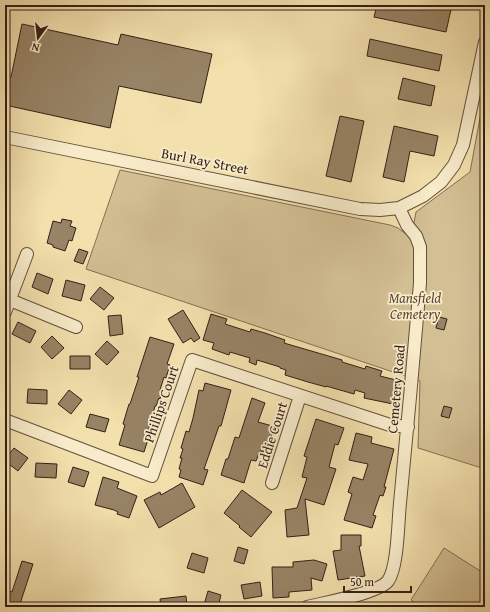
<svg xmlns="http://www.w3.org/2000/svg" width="490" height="612" viewBox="0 0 490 612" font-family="'Gentium Book Plus',serif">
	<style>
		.green { fill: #d2bf93; stroke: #846f54 }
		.building { fill: #978365; stroke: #351f16 }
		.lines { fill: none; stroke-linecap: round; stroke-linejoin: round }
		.minor-casing { stroke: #644f3c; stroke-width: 14 }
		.minor { stroke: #f7ebca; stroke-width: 12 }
		.labels { text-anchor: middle; stroke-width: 3.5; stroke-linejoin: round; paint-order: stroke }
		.street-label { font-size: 14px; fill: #351f16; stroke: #f7ebca }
		.park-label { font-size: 14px; font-style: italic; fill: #5c4735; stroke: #f7ebca }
	</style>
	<rect width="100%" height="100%" fill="#f2e0ad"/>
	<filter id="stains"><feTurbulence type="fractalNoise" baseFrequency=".005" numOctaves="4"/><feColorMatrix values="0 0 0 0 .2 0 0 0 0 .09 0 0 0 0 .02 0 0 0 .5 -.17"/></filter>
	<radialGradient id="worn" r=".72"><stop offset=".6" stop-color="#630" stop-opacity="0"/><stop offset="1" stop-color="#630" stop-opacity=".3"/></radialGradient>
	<!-- green -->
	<path class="green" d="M485,91V469L418,448L420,381L86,269L120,170L390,225L398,228L411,238L416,212L470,172Z
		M444,548L485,574V607H422L411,600Z"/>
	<!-- building -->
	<path class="building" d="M377,5H399L421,10L422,5H452L446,32L374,17Z
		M22,24L118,45L121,34L212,54L201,103L119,86L110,128L5,105V76L11,77Z
		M370,39L442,55L439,71L367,56Z
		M403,78L435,86L431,106L398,99Z
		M340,116L364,121L351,182L326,176Z
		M394,126L438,136L434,156L410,151L404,182L383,177Z
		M62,219L72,221L70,226L76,228L72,241L69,240L65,251L53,247V245L47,243L53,221L61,223Z
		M79,249L88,252L83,264L74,261Z
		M37,273L53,279L48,294L32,287Z
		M66,280L85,285L81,301L62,296Z
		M100,287L114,298L104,310L90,299Z
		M183,310L200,338L194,342L191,338L183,343L168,319Z
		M211,314L227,319L225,324L250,332L251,329L265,333L285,340L284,343L342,360V362L365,369L366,366L382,371L380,376L400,381L393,404L364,398L365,393L355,390L354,394L326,386V387L308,382L285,375L286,370L280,368V367L257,360L256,365L249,362L250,358L230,352L229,355L212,349L214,343L203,340Z
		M121,315L123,334L110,336L108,316Z
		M439,317L447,319L444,330L436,328Z
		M18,322L36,331L30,343L12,334Z
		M52,336L64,348L52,359L41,347Z
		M150,337L174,344L167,364L170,365L166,378L164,377L160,390L162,391L160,399L159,398L156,406H155L147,435L149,436L144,452L119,445L125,425L123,424L129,404H130L139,377H137Z
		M107,341L119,352L107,365L95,354Z
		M70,356H90V369H70Z
		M205,383L231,390L221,426H219L204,469L208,470L203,485L179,477L181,470L179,469L182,458H180L183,449L181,448L186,431L189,432L193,418L199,390L203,391Z
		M28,389L47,390V404L27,403Z
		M69,390L82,400L71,414L58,404Z
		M252,398L265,403L258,422L276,427L274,435L272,434L269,443L267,442L264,452L260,451L256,461L251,460L244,483L221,475L226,459H228L235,437L239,438Z
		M444,406L452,408L449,418L441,416Z
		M90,414L109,419L105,432L86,427Z
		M316,419L344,428L338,445L335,444L329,467L336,469L324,505L305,499L309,535L287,537L285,510L297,508L307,478L302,477L307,457L304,456Z
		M356,433L372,437L371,443L394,449L384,487H386L383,496L380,495L373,515L376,516L372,528L344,520L352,494L348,492L353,477L363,480L368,464L349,460Z
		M14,448L28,458L18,471L5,461V459Z
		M36,463L57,464L56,478L35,477Z
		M73,467L89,472L84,487L68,482Z
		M103,477L119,482L117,488L137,496L129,518L117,514L118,512L114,510L95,505Z
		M182,483L195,507L159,528L144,500L160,492L161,495Z
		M242,490L272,512L251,537L239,527L240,526L224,513Z
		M341,535H361V546H359L365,576L338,580L333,551L341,550Z
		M238,547L248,550L244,564L234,561Z
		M192,553L208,558L204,573L187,568Z
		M314,560L327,564L322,581L311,578L312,590L289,592V597L273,598L272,567H293V562Z
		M22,561L33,564L19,607H11L5,605V590L12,592Z
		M260,582L262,596L244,599L241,585Z
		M208,591L221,595L218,607H211L204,605Z
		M186,596L187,607H161L160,599Z"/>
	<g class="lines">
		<!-- minor casing -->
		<g class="minor-casing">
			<path id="minor" d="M5,137L360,209L380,210L399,208L423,196L441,182L454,165L463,145L485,42
				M10,300L76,327
				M5,312L27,254
				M5,420L152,476L192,360L390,425L408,427
				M272,483L300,396
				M307,607C323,603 379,593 388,581C398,567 398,522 400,503C407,430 414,356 420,283V247L416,236L407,225L399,208"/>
		</g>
		<!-- minor -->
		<use href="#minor" class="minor"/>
	</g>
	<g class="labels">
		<!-- street labels -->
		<g class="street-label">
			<text transform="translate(205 161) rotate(11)" y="5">Burl Ray Street</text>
			<text transform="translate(396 389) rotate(-85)" y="5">Cemetery Road</text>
			<text transform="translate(161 404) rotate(-71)" y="5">Phillips Court</text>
			<text transform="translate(272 435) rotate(-72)" y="5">Eddie Court</text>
		</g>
		<!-- park labels -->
		<g class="park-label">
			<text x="415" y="303">Mansfield<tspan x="415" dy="16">Cemetery</tspan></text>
		</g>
	</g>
	<!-- margin -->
	<rect width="490" height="612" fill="none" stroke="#f2e0ad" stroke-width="20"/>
	<rect x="6" y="6" width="478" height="600" fill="none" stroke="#351f16" stroke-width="2"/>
	<rect x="10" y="10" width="470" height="592" fill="none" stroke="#351f16"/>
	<!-- north arrow -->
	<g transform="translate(38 38) rotate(195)" stroke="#f7ebca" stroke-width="3" paint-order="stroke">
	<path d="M0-3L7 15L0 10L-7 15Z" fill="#351f16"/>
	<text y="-6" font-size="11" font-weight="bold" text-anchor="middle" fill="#351f16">N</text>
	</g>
	<!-- scale -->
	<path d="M344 586v6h67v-6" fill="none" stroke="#351f16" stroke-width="2"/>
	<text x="350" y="586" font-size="12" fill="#351f16" stroke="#f7ebca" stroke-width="3" paint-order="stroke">50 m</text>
	<rect width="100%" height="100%" filter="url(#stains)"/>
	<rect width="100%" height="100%" fill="url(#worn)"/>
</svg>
